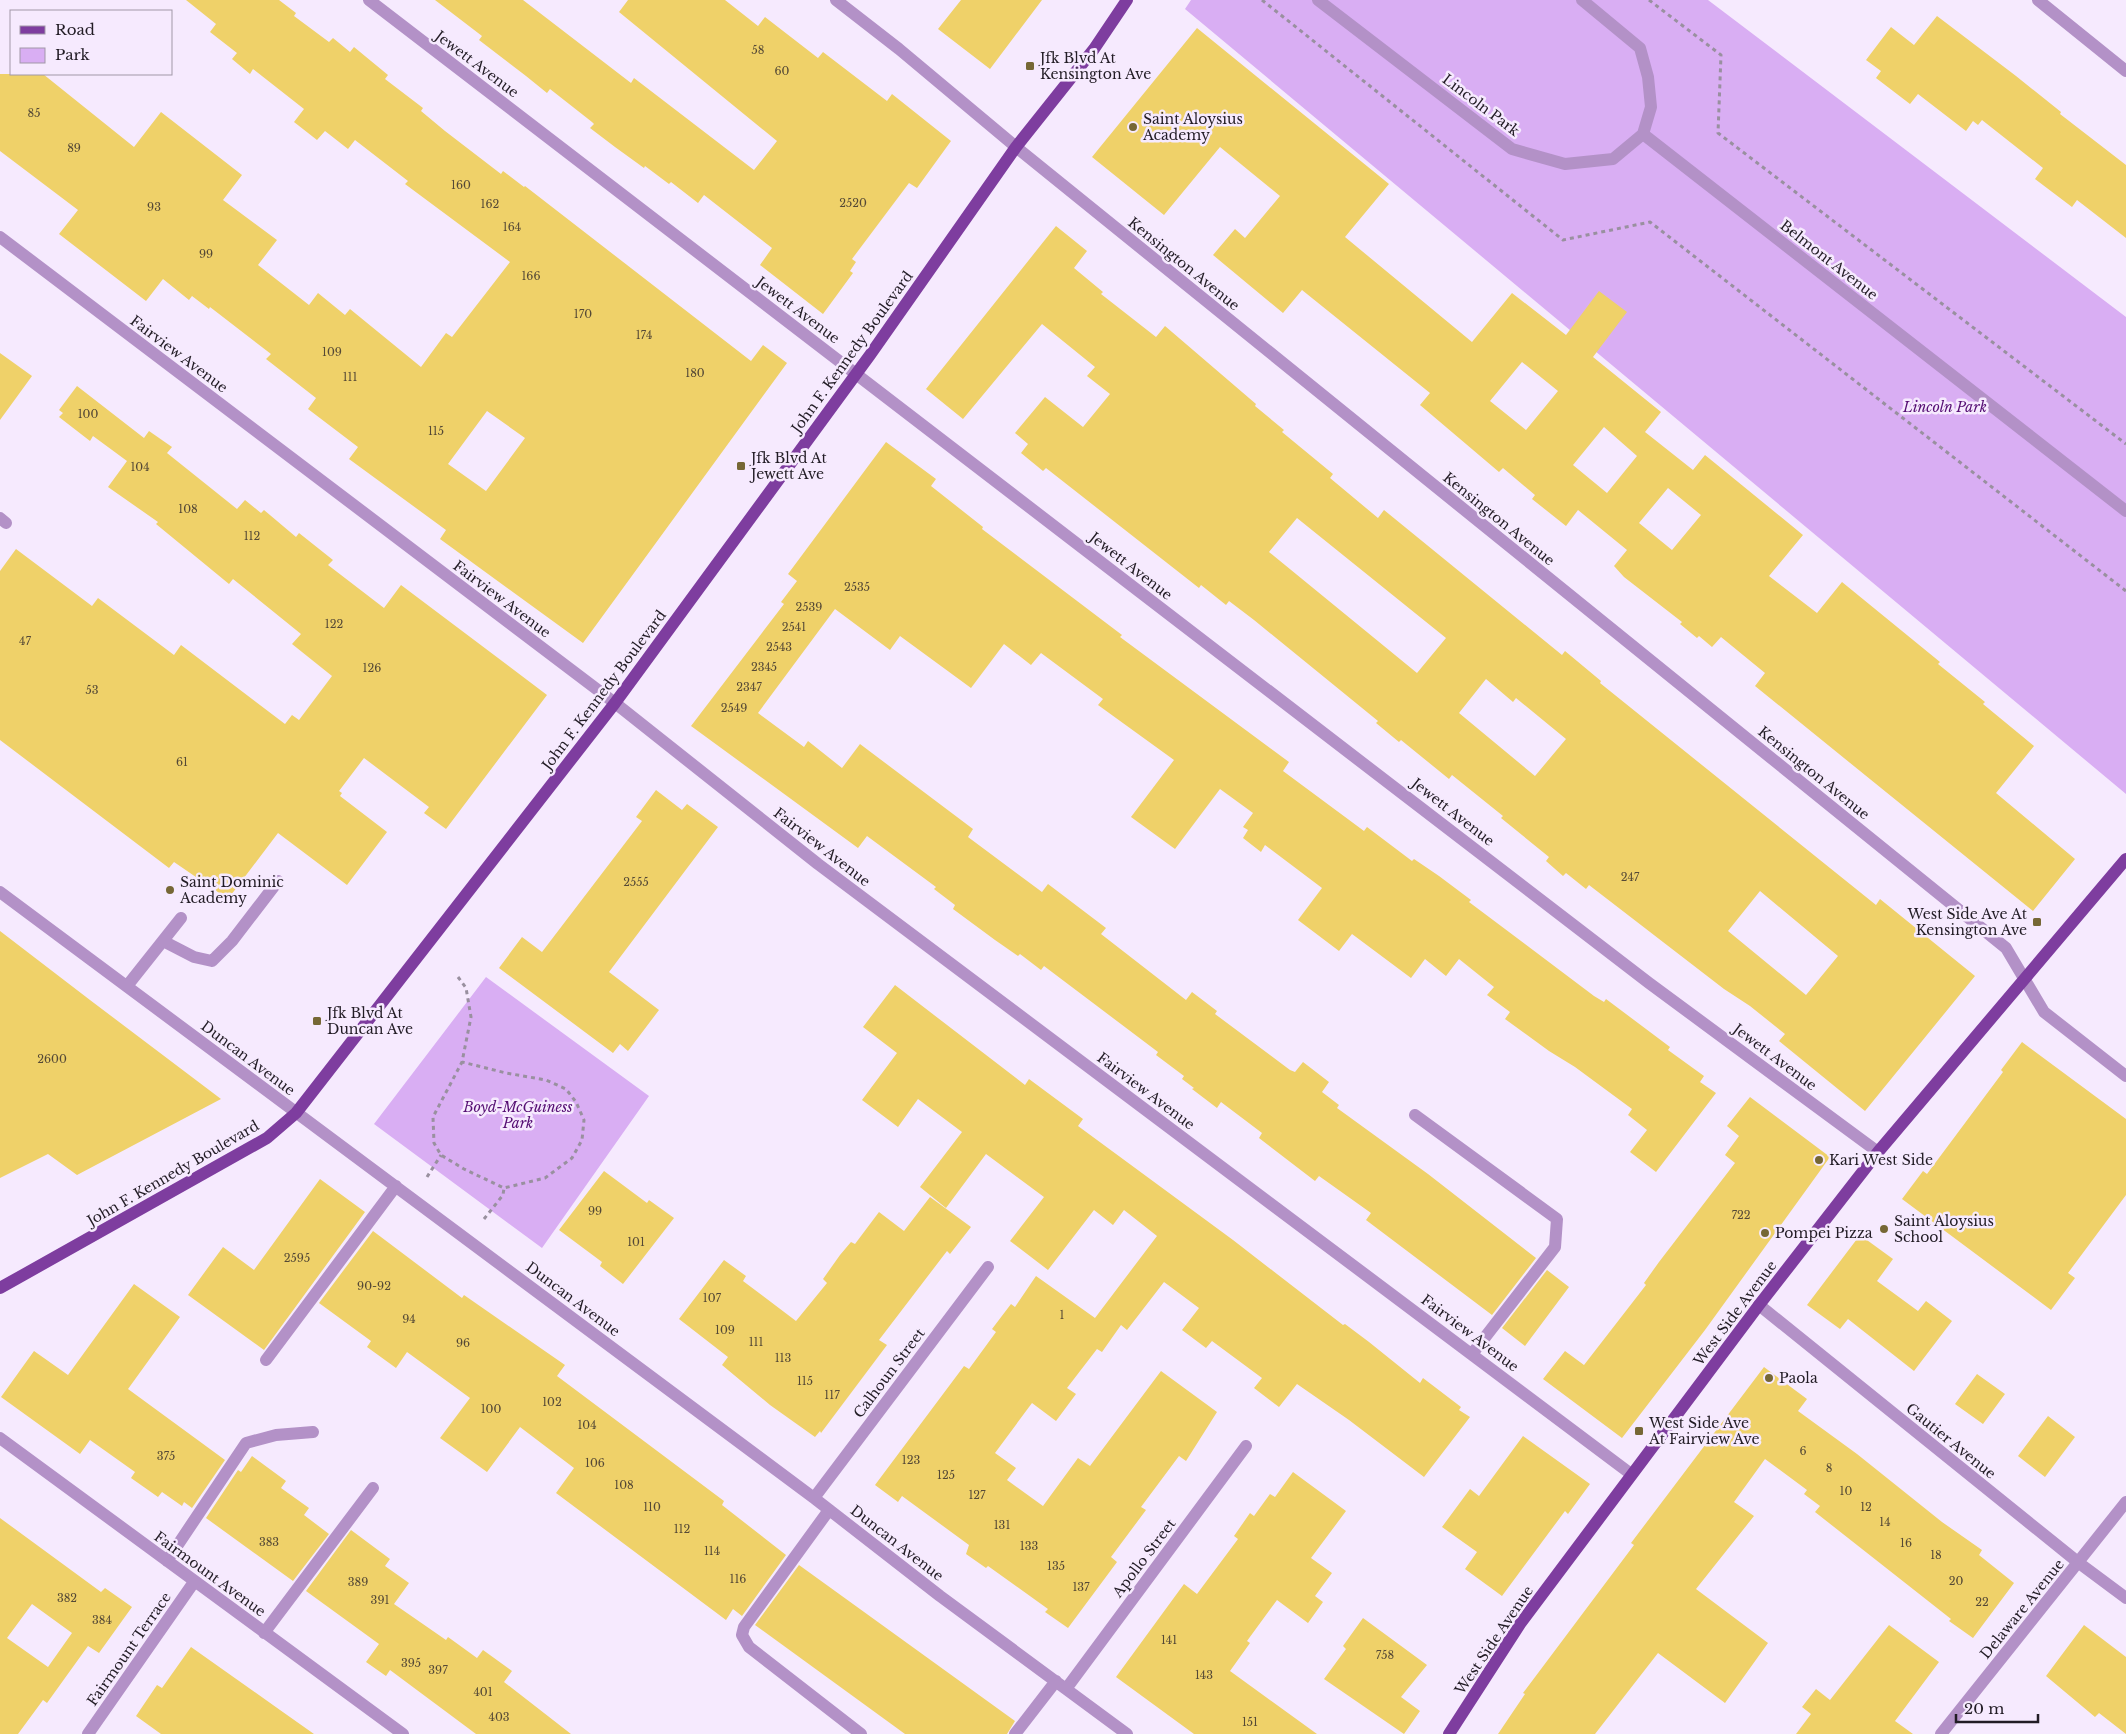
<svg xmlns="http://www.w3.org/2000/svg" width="2126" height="1734" viewBox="0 0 2126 1734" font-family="'Libre Baskerville',serif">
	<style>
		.green { fill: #d9aef3 }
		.building { fill: #efd169; fill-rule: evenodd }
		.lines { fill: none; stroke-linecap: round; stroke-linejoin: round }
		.path { stroke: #99909f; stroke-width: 3; stroke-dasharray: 4 4; stroke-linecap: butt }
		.minor { stroke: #b391c7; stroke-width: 12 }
		.major { stroke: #7e3d9f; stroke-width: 12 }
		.poi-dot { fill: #766735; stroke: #f6eafe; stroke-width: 2 }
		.labels { text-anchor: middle; stroke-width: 5; stroke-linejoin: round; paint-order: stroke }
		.number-label { font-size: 11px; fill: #554936 }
		.poi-label { font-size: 14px; fill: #221c25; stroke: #f6eafe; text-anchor: start }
		.street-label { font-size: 14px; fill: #221c25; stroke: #f6eafe }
		.park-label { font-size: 14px; font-style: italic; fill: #550e73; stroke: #f6eafe }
	</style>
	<rect width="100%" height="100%" fill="#f6eafe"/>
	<!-- green -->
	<path class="green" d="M1191,0H1708L2126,317V794L1185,9Z
		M486,977L649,1096L542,1248L374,1124Z"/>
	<!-- building -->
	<path class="building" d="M186,0H279L296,13L294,16L329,42L333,38L350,52L354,47L388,75L385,79L423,108L421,111L445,131L501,174L503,171L524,187L525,186L751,361L763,345L787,363L583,643L440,539L446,530L349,459L358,447L308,409L316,398L266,359L271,354L210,307L209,309L192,296L189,300L163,279L146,301L59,234L78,210L0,151V74H43L134,147L161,112L242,175L223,200L277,240L258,265L309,305L318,293L345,315L350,309L421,367L446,333L452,337L510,262L405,184L408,181L355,140L348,149L325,131L317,140L294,122L304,109L253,69L250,74L232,59L237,53L210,32L216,24ZM487,411L525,438L486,491L448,464Z
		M435,0H523L631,83L634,78L754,170L777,141L619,12L628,0H725L758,26L765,17L818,58L823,52L887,101L892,94L951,141L917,188L909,183L852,259L856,262L850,271L853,273L823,314L760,265L772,248L704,195L698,203L671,182L669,184L645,166L644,168L615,147L590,128L594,124L592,122L550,89L547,93L526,76L479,40L482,36Z
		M961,0H1042L990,69L938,29Z
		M1937,16L2016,76L2061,112L2060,114L2126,165V238L2077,200L2072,207L2035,179L2043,168L1982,120L1978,125L1973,121L1966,131L1918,94L1910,104L1876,78L1881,71L1866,60L1891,27L1914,45Z
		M1197,28L1389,184L1345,237L1472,342L1512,293L1566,335L1599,291L1627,312L1593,357L1661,412L1645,432L1693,470L1705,455L1803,535L1769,576L1817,613L1842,582L1940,662L1938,664L1985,702L1983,704L2034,746L1996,793L2075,859L2033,911L1755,686L1765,673L1721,637L1712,647L1699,636L1697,638L1680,624L1682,622L1624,577L1614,566L1627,550L1578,510L1566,526L1532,499L1535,495L1503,468L1499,472L1420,405L1430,393L1302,290L1283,313L1213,255L1235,229L1245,238L1280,196L1220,147L1164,215L1092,157ZM1522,362L1558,391L1526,430L1490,401ZM1604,427L1637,456L1607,493L1573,465ZM1668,488L1701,515L1672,550L1639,523Z
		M1056,226L1087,251L1074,268L1103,292L1101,294L1156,337L1165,326L1256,404L1255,406L1284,430L1282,432L1333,474L1330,478L1378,518L1384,510L1562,655L1565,651L1601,681L1600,683L1876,905L1880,899L1975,976L1865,1111L1779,1041L1785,1034L1750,1006L1724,989L1589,885L1586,889L1566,873L1563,876L1546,861L1549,857L1501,818L1503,816L1452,775L1449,779L1401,740L1399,742L1376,723L1378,721L1254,620L1229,601L1226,605L1201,585L1199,588L1046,468L1043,471L1021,453L1028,444L1015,433L1045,397L1083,427L1110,394L1087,376L1095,367L1042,324L963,419L926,389ZM1297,518L1446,638L1417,673L1269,552ZM1486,679L1513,702L1516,698L1566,739L1535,776L1459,713ZM1760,891L1838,956L1806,995L1728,931Z
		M0,353L32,376L0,420Z
		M77,386L144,438L149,431L172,447L167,453L237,509L245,500L261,513L264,510L296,537L299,533L333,560L328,565L384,608L401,585L547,695L446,829L424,813L429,807L364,758L339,791L342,793L340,796L387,832L347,885L278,833L228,899L174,862L169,868L0,740V571L16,549L92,606L98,598L174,655L181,645L285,724L292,715L299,720L332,676L292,644L301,634L233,579L229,584L156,524L158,522L108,487L127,461L93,436L90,441L59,417L63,413L59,410Z
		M886,442L936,479L931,486L983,527L982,529L1122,635L1120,637L1289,762L1283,771L1364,831L1367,827L1412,861L1414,859L1439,876L1471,900L1469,902L1594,996L1604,1002L1606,999L1670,1047L1668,1050L1704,1076L1700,1082L1716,1093L1656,1172L1630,1152L1647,1130L1628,1115L1632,1109L1575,1067L1549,1051L1505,1019L1510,1012L1487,995L1494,987L1459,959L1446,976L1425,959L1411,978L1352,934L1339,951L1298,920L1322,888L1265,845L1261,852L1243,838L1248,830L1243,827L1253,813L1220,789L1175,849L1131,817L1174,760L1098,705L1103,699L1041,653L1031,665L1004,644L971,688L900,636L890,650L835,609L758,713L804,747L808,741L842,768L860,744L973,829L968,837L1042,892L1048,884L1106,928L1101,934L1186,1000L1192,992L1217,1011L1215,1014L1290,1070L1295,1072L1303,1062L1329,1082L1322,1092L1339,1105L1337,1108L1428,1174L1536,1258L1492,1315L1366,1220L1371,1213L1319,1176L1315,1181L1259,1138L1262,1133L1221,1102L1217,1108L1192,1089L1194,1088L1182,1079L1184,1076L1156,1055L1158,1052L1044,966L1041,970L1020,954L1018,956L995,940L953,909L955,905L934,889L936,887L867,836L858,848L691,726L784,604L781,602L797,581L788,574Z
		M656,790L682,810L687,804L718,827L609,972L659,1010L628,1051L620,1044L613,1053L499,968L522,937L542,952L642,821L636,817Z
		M0,931L90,1000L221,1099L77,1175L48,1154L0,1178Z
		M895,985L1025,1085L1029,1079L1083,1119L1078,1126L1233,1240L1343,1325L1345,1324L1369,1342L1420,1383L1423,1378L1461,1407L1459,1410L1470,1417L1424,1477L1349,1420L1297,1384L1279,1407L1254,1388L1262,1378L1212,1341L1206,1348L1182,1330L1199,1308L1164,1282L1127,1330L1121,1325L1102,1352L1097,1349L1067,1388L1076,1394L1056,1421L1032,1403L995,1453L1016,1468L1007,1480L1043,1506L1078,1458L1090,1466L1161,1371L1217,1412L1186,1461L1179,1456L1141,1507L1146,1510L1111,1557L1117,1562L1068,1628L1045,1612L1048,1609L988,1566L986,1568L966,1554L969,1545L902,1496L898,1502L875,1485L964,1366L969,1369L996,1332L992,1329L1011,1304L1015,1307L1036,1276L1095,1318L1157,1236L1124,1210L1113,1225L1094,1210L1048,1270L1010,1241L1044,1197L986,1154L946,1208L920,1187L962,1132L918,1099L898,1127L862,1100L897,1053L863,1027Z
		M2022,1042L2126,1119V1195L2068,1273L2075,1278L2051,1310L1902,1199L1923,1171L1927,1174L2003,1072L2001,1070Z
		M1750,1097L1830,1157L1705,1330L1622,1438L1543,1379L1565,1351L1584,1365L1646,1285L1644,1283L1659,1262L1735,1163L1725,1155L1739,1136L1727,1126Z
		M604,1171L647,1203L649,1200L674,1218L623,1284L600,1266L602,1262L559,1230Z
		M320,1179L365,1212L264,1350L188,1295L223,1247L254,1270Z
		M930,1197L971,1227L950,1254L947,1251L879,1340L887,1345L821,1433L820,1431L815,1437L770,1405L722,1365L728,1357L679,1319L724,1260L746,1276L743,1281L796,1321L827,1283L823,1279L840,1255L851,1242L855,1244L879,1212L904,1231Z
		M373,1231L462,1298L464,1295L565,1365L557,1376L724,1501L722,1505L786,1555L742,1616L733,1609L726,1620L556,1493L574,1468L520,1427L487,1472L440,1438L470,1398L407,1352L396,1368L367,1347L371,1341L319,1303Z
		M1860,1235L1893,1259L1877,1281L1918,1311L1926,1301L1952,1321L1914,1371L1848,1319L1840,1329L1807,1305Z
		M1547,1270L1569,1287L1525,1346L1502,1328Z
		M134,1284L180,1317L128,1389L225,1460L192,1508L184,1502L182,1506L162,1492L158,1497L131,1478L135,1472L90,1440L80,1454L1,1397L34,1351L68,1375Z
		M1764,1367L1807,1399L1798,1411L1857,1454L1942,1522L1982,1550L1979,1555L2014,1583L1973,1638L1949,1621L1951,1619L1815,1512L1820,1506L1804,1494L1807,1490L1765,1459L1734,1502L1754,1516L1696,1589L1768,1643L1725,1703L1658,1653L1595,1734H1498L1525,1694L1523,1693L1634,1545L1631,1543Z
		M1977,1374L2005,1394L1983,1424L1955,1404Z
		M2048,1416L2075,1437L2045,1477L2018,1456Z
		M1523,1436L1590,1484L1568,1514L1565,1511L1502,1596L1465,1569L1477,1552L1442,1527L1470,1489L1479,1496Z
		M252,1456L286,1481L281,1488L309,1508L304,1515L329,1534L293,1581L206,1518L238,1470L241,1472Z
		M1293,1472L1346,1511L1311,1558L1332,1573L1315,1596L1323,1602L1308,1623L1277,1600L1247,1641L1250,1643L1230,1671L1317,1734H1194L1116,1677L1184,1584L1197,1594L1238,1539L1234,1536L1250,1513L1254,1516L1270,1494L1275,1497Z
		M0,1518L101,1592L105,1588L132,1607L99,1653L88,1646L47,1703L43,1700L18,1734H0ZM32,1604L72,1633L48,1667L7,1638Z
		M351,1530L390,1559L385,1566L409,1583L394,1604L446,1640L448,1637L477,1658L483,1650L512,1671L504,1682L571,1734H476L390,1670L386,1676L366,1662L379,1644L306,1591Z
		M799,1565L1015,1721L1007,1734H905L755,1625Z
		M1363,1618L1427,1665L1401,1697L1420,1711L1404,1734L1324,1679L1346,1649L1343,1646Z
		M1889,1625L1939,1662L1895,1721L1913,1734H1796L1811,1714L1802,1707L1816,1689L1830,1700Z
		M2084,1625L2126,1657V1734L2099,1713L2095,1717L2046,1676Z
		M191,1647L280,1710L314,1734H161L136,1716L157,1685L162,1688Z"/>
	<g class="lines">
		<!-- path -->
		<path class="path" d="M1262,0L1563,240L1650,222L2126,591
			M1649,0L1721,55L1718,133L2126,444
			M458,977L466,988L471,1017L462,1062L433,1117L434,1143L441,1155L464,1169L504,1188L545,1178L572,1158L582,1140L584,1120L576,1102L566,1089L546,1080L506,1073L462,1062
			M427,1177L441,1155
			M484,1219L503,1195L504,1188"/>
		<!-- minor -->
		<path class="minor" d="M369,0L1649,983L1878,1152
			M836,0L899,49L1016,147L2006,948L2044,1012L2126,1076
			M1318,0L1512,149L1565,164L1613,159L1643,134
			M1582,0L1640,48L1648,77L1651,107L1643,134
			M2038,0L2126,71
			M1643,134L2126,511
			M0,237L615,703L818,864L1631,1474
			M0,518L6,523
			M0,892L814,1498L940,1596L1127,1734
			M163,941L194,957L212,961L232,941L278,881
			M127,986L181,918
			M1415,1115L1557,1219L1555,1247L1472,1354
			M1759,1305L2079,1563L2126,1598
			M266,1360L396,1186
			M0,1438L403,1734
			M814,1498L988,1267
			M829,1510L744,1627L742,1635L749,1647L861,1734
			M167,1561L246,1443L276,1435L313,1432
			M264,1633L373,1488
			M1066,1689L1246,1446
			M88,1734L194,1582
			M1015,1734L1056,1681
			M1941,1734L2126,1502"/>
		<!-- major -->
		<path class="major" d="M0,1288L267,1138L296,1113L615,703L870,355L1016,147L1094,49L1127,0
			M1449,1734L1520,1624L1759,1305L1878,1152L2126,859"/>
	</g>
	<!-- markers -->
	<g class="poi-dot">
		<rect x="1025" y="61" width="10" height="10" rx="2.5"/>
		<circle cx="1133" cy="127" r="5"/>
		<rect x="736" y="461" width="10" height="10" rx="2.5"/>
		<circle cx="170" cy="890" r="5"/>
		<rect x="2032" y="917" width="10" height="10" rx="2.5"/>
		<rect x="312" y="1016" width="10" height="10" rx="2.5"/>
		<circle cx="1819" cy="1160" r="5"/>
		<circle cx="1884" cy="1229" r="5"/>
		<circle cx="1765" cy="1233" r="5"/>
		<circle cx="1769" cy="1378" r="5"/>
		<rect x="1634" y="1426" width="10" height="10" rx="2.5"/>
	</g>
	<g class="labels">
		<!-- number labels -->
		<g class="number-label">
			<text x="758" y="54">58</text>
			<text x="782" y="75">60</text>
			<text x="34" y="117">85</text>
			<text x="74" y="152">89</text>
			<text x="461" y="189">160</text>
			<text x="853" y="207">2520</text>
			<text x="490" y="208">162</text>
			<text x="154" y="211">93</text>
			<text x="512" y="231">164</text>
			<text x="206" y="258">99</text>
			<text x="531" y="280">166</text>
			<text x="583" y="318">170</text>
			<text x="644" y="339">174</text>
			<text x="332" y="356">109</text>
			<text x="695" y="377">180</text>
			<text x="350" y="381">111</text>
			<text x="88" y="418">100</text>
			<text x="436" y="435">115</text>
			<text x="140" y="471">104</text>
			<text x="188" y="513">108</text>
			<text x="252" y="540">112</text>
			<text x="857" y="591">2535</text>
			<text x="809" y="611">2539</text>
			<text x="334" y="628">122</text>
			<text x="794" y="631">2541</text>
			<text x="25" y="645">47</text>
			<text x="779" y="651">2543</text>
			<text x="764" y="671">2345</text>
			<text x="372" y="672">126</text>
			<text x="749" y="691">2347</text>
			<text x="92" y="694">53</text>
			<text x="734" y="712">2549</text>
			<text x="182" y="766">61</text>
			<text x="1630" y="881">247</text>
			<text x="636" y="886">2555</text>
			<text x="52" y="1063">2600</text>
			<text x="595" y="1215">99</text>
			<text x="1741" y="1219">722</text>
			<text x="636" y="1246">101</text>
			<text x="297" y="1262">2595</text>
			<text x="374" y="1290">90-92</text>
			<text x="712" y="1302">107</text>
			<text x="1062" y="1319">1</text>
			<text x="409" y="1323">94</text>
			<text x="725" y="1334">109</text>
			<text x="756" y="1346">111</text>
			<text x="463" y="1347">96</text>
			<text x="783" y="1362">113</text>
			<text x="805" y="1385">115</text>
			<text x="832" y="1399">117</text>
			<text x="552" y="1406">102</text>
			<text x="491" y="1413">100</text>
			<text x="587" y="1429">104</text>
			<text x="1803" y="1455">6</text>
			<text x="166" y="1460">375</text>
			<text x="911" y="1464">123</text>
			<text x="595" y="1467">106</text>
			<text x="1829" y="1472">8</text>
			<text x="946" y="1479">125</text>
			<text x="624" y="1489">108</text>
			<text x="1846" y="1495">10</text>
			<text x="977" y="1499">127</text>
			<text x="652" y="1511">110</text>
			<text x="1866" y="1511">12</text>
			<text x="1885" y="1526">14</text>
			<text x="1002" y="1529">131</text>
			<text x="682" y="1533">112</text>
			<text x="269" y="1546">383</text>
			<text x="1906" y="1547">16</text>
			<text x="1029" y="1550">133</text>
			<text x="712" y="1555">114</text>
			<text x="1936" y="1559">18</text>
			<text x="1056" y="1570">135</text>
			<text x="738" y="1583">116</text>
			<text x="1956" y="1585">20</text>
			<text x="358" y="1586">389</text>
			<text x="1081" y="1591">137</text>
			<text x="67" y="1602">382</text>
			<text x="380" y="1604">391</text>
			<text x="1982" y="1606">22</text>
			<text x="102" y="1624">384</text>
			<text x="1169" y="1644">141</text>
			<text x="1385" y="1659">758</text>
			<text x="411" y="1667">395</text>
			<text x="438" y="1674">397</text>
			<text x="1204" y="1679">143</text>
			<text x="483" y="1696">401</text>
			<text x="499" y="1721">403</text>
			<text x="1250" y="1726">151</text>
		</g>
		<!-- poi labels -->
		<g class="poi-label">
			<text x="1040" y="63">Jfk Blvd At<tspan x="1040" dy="16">Kensington Ave</tspan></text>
			<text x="1143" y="124">Saint Aloysius<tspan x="1143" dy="16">Academy</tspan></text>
			<text x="751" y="463">Jfk Blvd At<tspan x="751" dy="16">Jewett Ave</tspan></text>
			<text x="180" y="887">Saint Dominic<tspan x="180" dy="16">Academy</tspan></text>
			<text x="2027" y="919" text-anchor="end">West Side Ave At<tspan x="2027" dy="16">Kensington Ave</tspan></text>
			<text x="327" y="1018">Jfk Blvd At<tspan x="327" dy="16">Duncan Ave</tspan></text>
			<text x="1829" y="1165">Kari West Side</text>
			<text x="1894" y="1226">Saint Aloysius<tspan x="1894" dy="16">School</tspan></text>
			<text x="1775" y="1238">Pompei Pizza</text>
			<text x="1779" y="1383">Paola</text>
			<text x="1649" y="1428">West Side Ave<tspan x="1649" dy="16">At Fairview Ave</tspan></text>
		</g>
		<!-- street labels -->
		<g class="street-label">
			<text transform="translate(477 64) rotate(37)" y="5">Jewett Avenue</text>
			<text transform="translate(1481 105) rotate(37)" y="5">Lincoln Park</text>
			<text transform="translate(1829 260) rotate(38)" y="5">Belmont Avenue</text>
			<text transform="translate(1184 264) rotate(39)" y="5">Kensington Avenue</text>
			<text transform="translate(798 310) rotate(37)" y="5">Jewett Avenue</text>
			<text transform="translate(852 352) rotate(-54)" y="5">John F. Kennedy Boulevard</text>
			<text transform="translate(179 354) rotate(37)" y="5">Fairview Avenue</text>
			<text transform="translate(1499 519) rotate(39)" y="5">Kensington Avenue</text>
			<text transform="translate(1131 566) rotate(38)" y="5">Jewett Avenue</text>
			<text transform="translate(502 599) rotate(37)" y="5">Fairview Avenue</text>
			<text transform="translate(604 690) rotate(-53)" y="5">John F. Kennedy Boulevard</text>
			<text transform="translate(1814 773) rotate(39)" y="5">Kensington Avenue</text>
			<text transform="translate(1453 812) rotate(38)" y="5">Jewett Avenue</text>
			<text transform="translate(822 847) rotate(38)" y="5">Fairview Avenue</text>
			<text transform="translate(1775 1057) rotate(37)" y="5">Jewett Avenue</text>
			<text transform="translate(248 1058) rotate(37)" y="5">Duncan Avenue</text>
			<text transform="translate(1146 1091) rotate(37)" y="5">Fairview Avenue</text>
			<text transform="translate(173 1173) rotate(-30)" y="5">John F. Kennedy Boulevard</text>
			<text transform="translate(573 1299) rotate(37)" y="5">Duncan Avenue</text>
			<text transform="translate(1735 1313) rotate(-53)" y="5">West Side Avenue</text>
			<text transform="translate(1470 1333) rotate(37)" y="5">Fairview Avenue</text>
			<text transform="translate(889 1373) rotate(-53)" y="5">Calhoun Street</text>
			<text transform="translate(1951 1441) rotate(39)" y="5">Gautier Avenue</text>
			<text transform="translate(897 1543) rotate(38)" y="5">Duncan Avenue</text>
			<text transform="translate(1144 1558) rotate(-53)" y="5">Apollo Street</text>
			<text transform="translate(210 1574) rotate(36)" y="5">Fairmount Avenue</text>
			<text transform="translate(2022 1609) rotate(-51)" y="5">Delaware Avenue</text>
			<text transform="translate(1494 1640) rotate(-56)" y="5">West Side Avenue</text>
			<text transform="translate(129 1649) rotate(-55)" y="5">Fairmount Terrace</text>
		</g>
		<!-- park labels -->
		<g class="park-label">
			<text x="1945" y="412">Lincoln Park</text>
			<text x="518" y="1112">Boyd-McGuiness<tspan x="518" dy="16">Park</tspan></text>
		</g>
	</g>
	<!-- legend -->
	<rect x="10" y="10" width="162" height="65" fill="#f6eafe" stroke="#a198a7"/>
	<rect x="20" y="26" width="25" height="8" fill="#7e3d9f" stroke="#a198a7"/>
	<text x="55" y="35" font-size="15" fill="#221c25">Road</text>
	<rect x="20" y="48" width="25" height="15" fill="#d9aef3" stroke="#a198a7"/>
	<text x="55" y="60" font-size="15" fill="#221c25">Park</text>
	<!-- scale -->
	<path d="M1956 1714v8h82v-8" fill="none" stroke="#221c25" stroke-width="2.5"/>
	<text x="1964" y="1714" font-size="15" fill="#221c25" stroke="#f6eafe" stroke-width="4" paint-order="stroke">20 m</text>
</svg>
